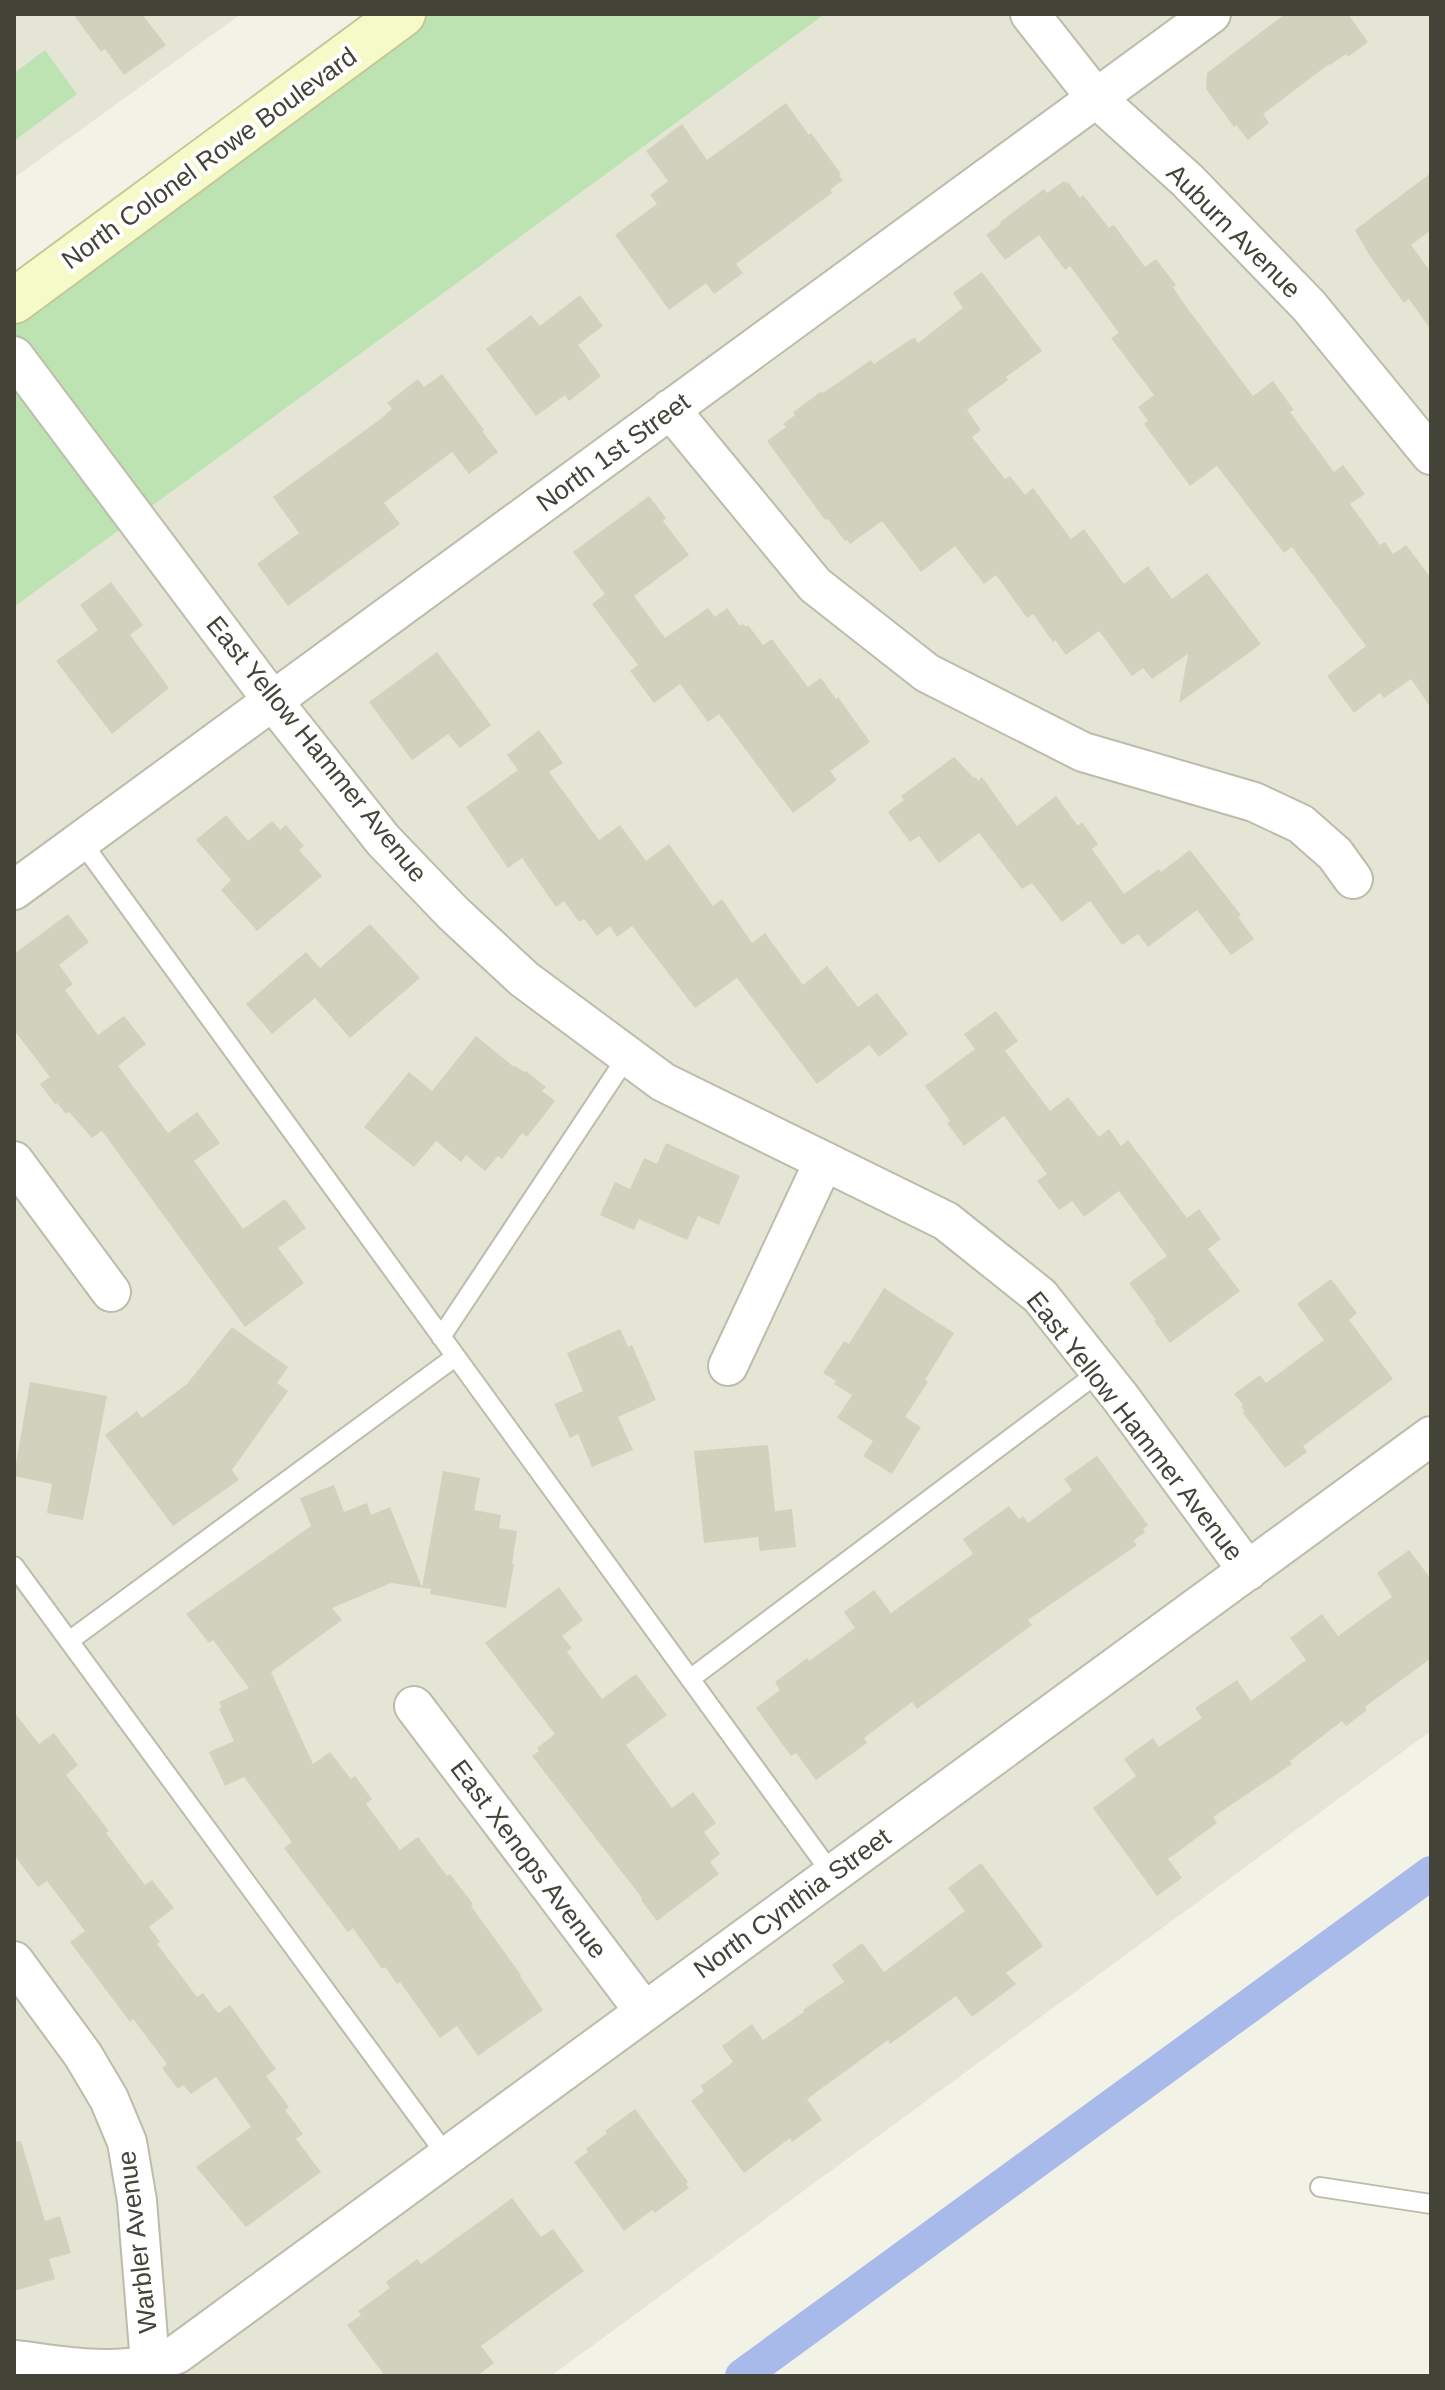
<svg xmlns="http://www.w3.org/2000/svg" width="1445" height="2390" viewBox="0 0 1445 2390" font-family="Arial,sans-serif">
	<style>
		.residential { fill: #e5e5d6 }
		.green { fill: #bee3b3 }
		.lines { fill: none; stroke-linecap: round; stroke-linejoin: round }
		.canal { stroke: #a8bae9; stroke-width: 34 }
		.building { fill: #d2d1bd }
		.lane-casing { stroke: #bcbcaa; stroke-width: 22 }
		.street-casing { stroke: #bcbcaa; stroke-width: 42 }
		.secondary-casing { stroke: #c4c896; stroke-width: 48 }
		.lane { stroke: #fff; stroke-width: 18 }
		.street { stroke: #fff; stroke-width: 38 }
		.secondary { stroke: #f6fac9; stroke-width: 44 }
		.labels { text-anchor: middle; stroke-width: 8; stroke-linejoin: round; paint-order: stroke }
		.street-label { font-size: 26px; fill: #444337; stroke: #fff }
	</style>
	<rect width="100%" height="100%" fill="#f2f2e7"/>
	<!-- residential -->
	<path class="residential" d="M14,14H241L14,178Z
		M825,14H1431V1731L551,2376H14V607Z"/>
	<!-- green -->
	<path class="green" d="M426,14H825L14,607V315Z
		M45,50L77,94L14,141V73Z"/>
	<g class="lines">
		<!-- canal -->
		<path class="canal" d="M742,2376L1431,1873"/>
	</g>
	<!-- building -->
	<path class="building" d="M73,14H142L166,45L124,75L105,49L101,52Z
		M1285,14H1348L1368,42L1348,57L1346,54L1330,65L1329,64L1263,114L1269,123L1248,140L1236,125L1234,127L1206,89L1207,73Z
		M786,103L809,135L811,133L841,174L839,176L843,180L830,190L832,193L736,264L743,273L714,294L706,283L669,310L615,235L657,204L650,195L668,181L646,151L682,124L707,160Z
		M1431,173V230L1411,245L1431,272V330L1409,299L1404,303L1369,255L1355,230Z
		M1064,181L1066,183L1068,182L1080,198L1083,195L1109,228L1114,225L1145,267L1156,259L1176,285L1173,287L1182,301L1253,396L1273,381L1294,410L1290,412L1334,472L1343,465L1365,494L1350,504L1380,545L1385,542L1393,554L1406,545L1431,578V708L1411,679L1384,698L1380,693L1354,713L1327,676L1366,646L1292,547L1284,553L1217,466L1190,486L1144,424L1148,421L1138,407L1154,395L1111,338L1119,333L1070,266L1065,270L1039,235L1005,260L986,235L1001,224L1000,222L1044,189L1047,193Z
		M982,272L1042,351L1006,377L1008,380L967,410L981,430L972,437L1005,479L1010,476L1025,495L1033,488L1071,539L1084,529L1124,584L1148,566L1172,599L1207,573L1261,644L1179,703L1188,654L1152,679L1143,668L1132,676L1099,631L1066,655L1055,640L1053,642L1033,614L1027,618L996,575L984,584L955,546L921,572L882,521L850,544L847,540L845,541L828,519L825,520L767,441L786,427L783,424L795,415L793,412L822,391L823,393L871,360L874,364L911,339L915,338L918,343L963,308L953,293Z
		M580,295L603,326L578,345L601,376L569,401L565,395L536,416L486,349L531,315L540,326Z
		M442,374L484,430L482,431L498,452L469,474L452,452L384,503L400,524L288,606L257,564L299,533L273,497L378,421L392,409L387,403L418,379L424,387Z
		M649,496L666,518L663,521L689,555L634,596L665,638L708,608L715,617L727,608L740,626L743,624L746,627L748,625L763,645L772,639L808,687L821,678L836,699L838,697L870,742L830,771L837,780L793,813L719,714L708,722L680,684L654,703L630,671L638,665L592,604L605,594L573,552Z
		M111,582L143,625L130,635L169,688L112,734L56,661L98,630L80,605Z
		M437,652L491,725L460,748L448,734L412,760L369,702Z
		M539,730L563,763L549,772L599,840L620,825L646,861L669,844L713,906L722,899L752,943L765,933L803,985L827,966L858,1007L877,993L908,1034L879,1057L869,1045L817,1084L737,978L695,1008L632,926L617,937L610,926L597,936L584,919L579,922L564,901L556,907L522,858L508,868L466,807L518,770L507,755Z
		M954,757L974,778L976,777L978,781L982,777L1017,826L1056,796L1078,826L1082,822L1098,844L1092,849L1124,894L1159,869L1161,872L1190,850L1241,915L1238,917L1254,939L1231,955L1197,910L1148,947L1138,934L1122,945L1090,901L1062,922L1032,883L1022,889L979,833L939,863L919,836L910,842L888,812L904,800L901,796Z
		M226,815L248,841L272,821L280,830L286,825L304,846L299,850L322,876L257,931L221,890L231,880L196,840Z
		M68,914L89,942L59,965L73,984L65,990L98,1035L124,1016L146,1044L118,1066L168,1133L197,1112L220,1143L194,1161L243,1229L285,1199L306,1228L278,1248L304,1283L245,1327L102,1131L92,1138L69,1112L66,1114L57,1103L55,1104L40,1084L50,1077L14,1030V954Z
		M370,924L420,978L350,1038L315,998L272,1034L246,1004L306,952L320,968Z
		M996,1011L1018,1041L1005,1051L1050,1111L1068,1097L1099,1137L1109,1129L1121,1146L1128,1140L1187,1218L1199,1209L1221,1239L1208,1249L1240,1291L1170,1343L1154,1321L1156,1320L1129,1283L1167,1256L1119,1191L1084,1217L1072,1201L1059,1210L1037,1181L1047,1174L1004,1116L964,1146L947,1123L950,1121L925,1086L975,1049L964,1034Z
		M476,1036L514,1067L515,1066L524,1072L526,1071L546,1087L542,1091L555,1101L527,1137L522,1133L502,1159L498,1156L485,1171L466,1155L461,1162L436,1141L414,1167L364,1127L409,1072L432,1091Z
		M666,1143L740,1176L719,1225L698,1216L687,1240L639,1219L634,1230L600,1215L615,1182L630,1189L644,1158L657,1164Z
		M1331,1279L1357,1313L1349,1320L1393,1379L1303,1446L1307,1452L1285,1468L1242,1412L1245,1411L1241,1407L1243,1405L1234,1394L1260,1375L1266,1383L1324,1340L1297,1304Z
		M884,1288L954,1333L925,1380L928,1382L905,1417L921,1427L892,1474L863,1456L873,1441L837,1418L852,1395L834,1384L836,1381L823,1373L844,1341L849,1344Z
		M232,1327L288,1367L277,1383L288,1391L232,1470L239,1480L173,1526L105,1435L137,1411L142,1418L187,1384Z
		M620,1329L628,1347L632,1345L656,1400L618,1417L633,1450L592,1467L578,1434L570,1438L554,1404L583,1391L567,1353Z
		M30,1382L107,1396L83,1520L47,1513L52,1484L14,1476Z
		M768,1445L775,1511L792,1509L796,1547L760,1551L758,1537L704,1543L694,1451Z
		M1097,1456L1148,1525L1143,1529L1145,1532L1133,1541L1137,1545L1028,1620L1032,1625L917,1709L912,1702L864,1738L867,1743L816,1780L796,1753L791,1756L756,1708L780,1690L775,1682L807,1658L809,1661L855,1628L844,1612L874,1590L891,1613L973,1554L963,1539L1009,1506L1019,1519L1023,1516L1028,1523L1072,1490L1064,1479Z
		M443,1471L480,1478L474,1510L501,1515L499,1528L517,1531L512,1564H514L506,1608L430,1594L431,1589L391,1583L332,1608L342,1620L271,1672L313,1764L330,1752L351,1779L355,1776L372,1799L366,1804L400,1850L418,1837L447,1876L450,1874L473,1904L471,1906L521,1975L520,1976L543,2010L478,2056L457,2026L440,2038L400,1982L397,1984L385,1967L382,1969L353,1928L348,1932L284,1848L292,1842L244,1777L225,1786L209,1752L234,1741L219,1709L222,1707L219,1702L249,1688L213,1640L209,1643L186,1614L311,1526L300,1498L334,1485L344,1512L367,1503L371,1515L390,1507L422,1587Z
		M1409,1550L1431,1579V1658L1365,1707L1367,1710L1346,1726L1342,1721L1290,1761L1292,1764L1213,1817L1217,1823L1168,1859L1182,1878L1157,1896L1093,1808L1136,1776L1124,1759L1153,1738L1159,1747L1202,1718L1195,1708L1237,1680L1251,1701L1306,1660L1290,1638L1322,1614L1338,1636L1392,1597L1377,1573Z
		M559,1587L583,1620L562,1636L572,1648L567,1652L602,1699L636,1674L667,1715L626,1745L672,1808L693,1792L716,1823L704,1832L720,1854L710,1862L719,1874L657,1921L641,1900L642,1898L532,1756L539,1751L537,1748L555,1734L485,1643Z
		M14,1712L39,1744L54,1733L78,1765L66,1775L109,1831L106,1833L145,1885L152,1880L174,1908L149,1927L160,1942L157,1944L197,1997L203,1993L218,2013L230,2005L276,2069L266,2076L289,2107L285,2110L303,2134L296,2139L321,2172L246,2227L196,2167L251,2127L216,2077L191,2094L183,2085L178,2089L162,2068L167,2064L133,2019L130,2022L70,1942L85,1931L47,1881L38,1887L14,1855Z
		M981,1863L1043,1946L1006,1973L1016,1984L972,2017L956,1996L890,2044L888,2040L807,2099L822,2120L792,2142L790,2138L744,2173L691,2101L704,2091L701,2086L733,2062L722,2046L752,2024L763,2040L804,2012L803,2010L844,1982L832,1965L862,1943L884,1972L965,1911L948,1888Z
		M635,2109L688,2182L686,2184L689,2188L655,2213L652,2210L624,2231L574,2162L588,2152L586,2149L607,2133L605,2131Z
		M21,2141L45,2221L60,2216L71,2253L49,2259L55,2279L14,2291V2142Z
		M512,2198L541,2237L553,2229L584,2271L481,2346L494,2363L477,2376H385L347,2325L361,2315L358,2311L390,2288L386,2282L417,2259L421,2264Z"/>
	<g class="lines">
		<!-- lane casing -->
		<g class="lane-casing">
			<path id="lane" d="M81,841L832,1874
				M441,1337L628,1055
				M14,1566L447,2156
				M69,1641L455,1357
				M690,1679L1099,1372
				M1320,2187L1431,2204"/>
		</g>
		<!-- street casing -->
		<g class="street-casing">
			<path id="street" d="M1030,14L1096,98L1187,180L1309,306L1431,455
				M14,356L272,700L383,840L453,913L524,979L663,1082L946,1221L1040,1296L1120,1397L1248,1571
				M670,409L815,585L927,673L1083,752L1254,802L1301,824L1335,854L1353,879
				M14,890L1211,14
				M14,1161L111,1292
				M728,1366L824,1161
				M414,1706L644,2011
				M14,1961L83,2055L109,2099L127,2142L137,2201L150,2363
				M14,2360C51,2364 91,2372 128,2368C145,2366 161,2360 177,2354L1431,1436"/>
		</g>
		<!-- secondary casing -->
		<g class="secondary-casing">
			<path id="secondary" d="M14,301L403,14"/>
		</g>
		<!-- lane -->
		<use href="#lane" class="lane"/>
		<!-- street -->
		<use href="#street" class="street"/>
		<!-- secondary -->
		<use href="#secondary" class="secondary"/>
	</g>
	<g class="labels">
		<!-- street labels -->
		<g class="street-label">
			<text transform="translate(209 158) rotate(-36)" y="9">North Colonel Rowe Boulevard</text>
			<text transform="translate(1234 231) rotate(45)" y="9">Auburn Avenue</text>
			<text transform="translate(613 452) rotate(-36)" y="9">North 1st Street</text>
			<text transform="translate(317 749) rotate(51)" y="9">East Yellow Hammer Avenue</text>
			<text transform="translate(1135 1426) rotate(52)" y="9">East Yellow Hammer Avenue</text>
			<text transform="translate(529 1859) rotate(53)" y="9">East Xenops Avenue</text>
			<text transform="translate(792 1903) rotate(-36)" y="9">North Cynthia Street</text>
			<text transform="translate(137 2242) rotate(-97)" y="9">Warbler Avenue</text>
		</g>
	</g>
	<!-- border -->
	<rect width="1445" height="2390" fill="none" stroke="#444337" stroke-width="32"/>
</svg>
